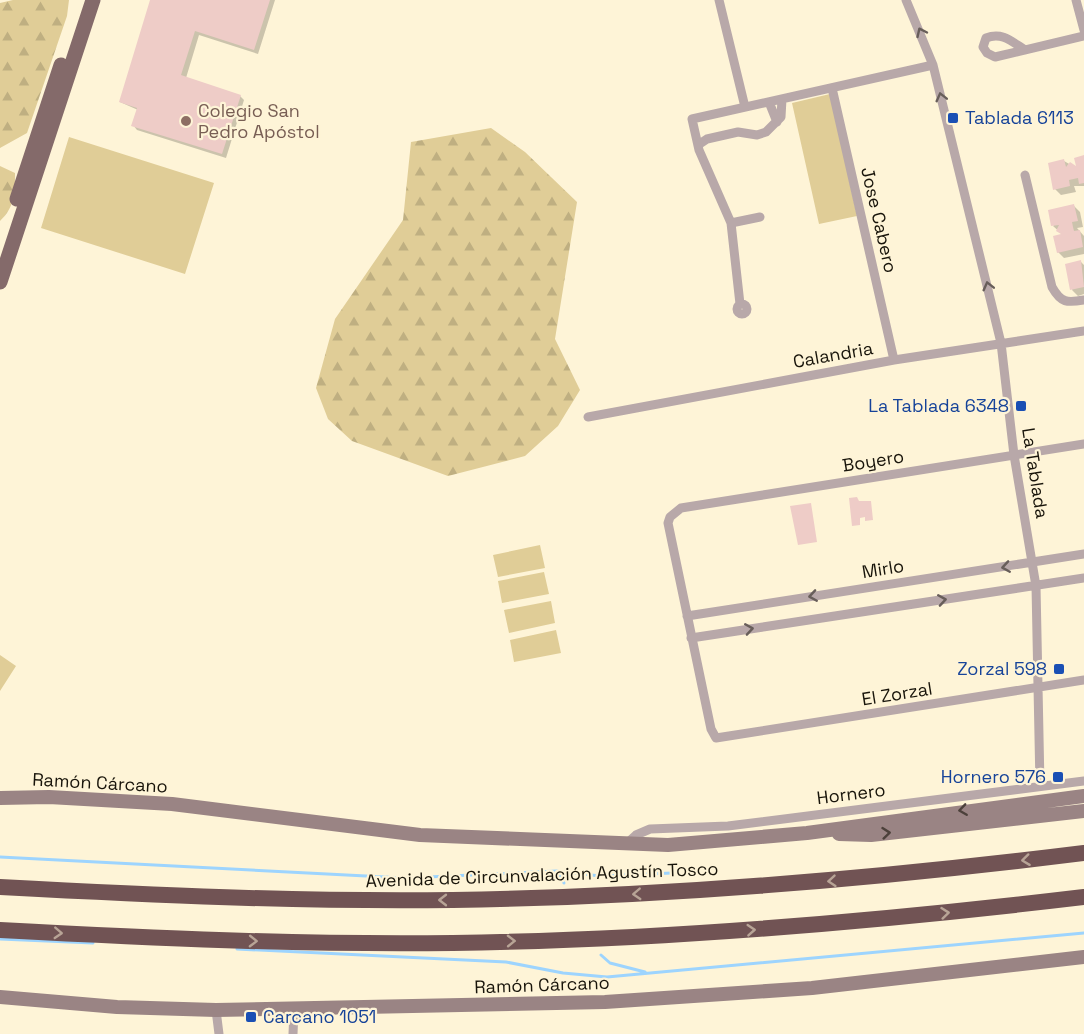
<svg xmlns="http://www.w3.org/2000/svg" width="1084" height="1034" viewBox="0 0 1084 1034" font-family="'Space Grotesk',sans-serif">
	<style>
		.forest { fill: url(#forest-firs) }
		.park { fill: #e0cd97 }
		.shadow { fill: #0003 }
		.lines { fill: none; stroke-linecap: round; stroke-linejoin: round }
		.stream { stroke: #9dd4fe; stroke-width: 3 }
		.building { fill: #eeccc7 }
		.street { stroke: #b8a8a9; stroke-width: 9 }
		.secondary { stroke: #9a8484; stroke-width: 14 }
		.primary { stroke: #846a6a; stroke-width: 15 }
		.highway { stroke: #715354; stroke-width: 16 }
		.oneway { stroke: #685e5a }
		.oneway2 { stroke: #4c413b }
		.oneway3 { stroke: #b8a496 }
		.transit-dot { fill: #1a4fb4; stroke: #fef4d7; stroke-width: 2 }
		.education-dot { fill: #8d6e63; stroke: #fef4d7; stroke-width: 2 }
		.labels { text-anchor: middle; stroke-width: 4.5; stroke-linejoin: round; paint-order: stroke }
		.education-label { font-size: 18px; fill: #785e54; stroke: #fef4d7; text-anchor: start }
		.transit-label { font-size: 18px; fill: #164399; stroke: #fef4d7; text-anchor: end }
		.street-label { font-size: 18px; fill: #18140a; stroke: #fef4d7 }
	</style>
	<defs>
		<pattern id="forest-firs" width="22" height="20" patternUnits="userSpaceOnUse" patternTransform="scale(1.5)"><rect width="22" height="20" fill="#e0cd97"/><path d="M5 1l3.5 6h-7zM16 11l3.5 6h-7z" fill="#bfaf81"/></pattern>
	</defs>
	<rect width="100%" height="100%" fill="#fef4d7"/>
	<!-- forest -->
	<path class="forest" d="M13,0H69L67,16L27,133L0,148V3Z
		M491,128L525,152L577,202L555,339L580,390L558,426L525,456L448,476L352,441L328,419L316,388L335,319L403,220L411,142Z
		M0,166L15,173C15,192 15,207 0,221Z"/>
	<!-- park -->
	<path class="park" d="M830,94L857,216L819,224L792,103Z
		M69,137L214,183L185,274L41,228Z
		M540,545L545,568L498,577L493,555Z
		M544,572L549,594L502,603L498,581Z
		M551,601L555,623L509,633L504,610Z
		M556,630L561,653L514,662L510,640Z
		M0,655L16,666L0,691Z"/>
	<!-- shadow -->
	<path class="shadow" d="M152,0H275L258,54L199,35L186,78L240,96L244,100L226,158L137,130L133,125L138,110L120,102Z
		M1084,157V186H1074L1076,192L1061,195L1055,189L1064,161L1078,169Z
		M1074,206L1080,212L1083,227L1077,228L1084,236V254L1064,258L1058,252L1063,235L1053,226Z
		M1081,262L1084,265V294L1078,296L1072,290Z"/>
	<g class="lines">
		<!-- stream -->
		<path class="stream" d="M0,857L405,878L557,871L600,876L672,873
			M557,872L564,883
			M0,939L93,943
			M237,949L506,962L563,973L607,977L1084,933
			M601,955L610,963L645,972"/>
	</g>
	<!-- building -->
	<path class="building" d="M150,0H270L254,50L195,31L181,75L241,95L222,154L131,126L137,108L119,102Z
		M1084,155V183L1079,184L1078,178L1069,180L1070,186L1053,190L1048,163L1064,159L1066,167L1070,162L1076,166L1074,158Z
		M1074,204L1078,221L1072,222L1073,227L1074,231L1080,230L1083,247L1057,253L1053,236L1061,234L1056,231L1059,225L1051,226L1048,210Z
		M1081,260L1084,287L1070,290L1065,264Z
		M857,497L859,501H871L873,520L865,521V517L860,518V525L852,526L849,498Z
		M811,503L817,542L798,545L790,506Z"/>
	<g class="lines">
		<!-- street -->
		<path class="street" d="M719,0L745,107
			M906,0L933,65L1001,343L1014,455L1036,586L1040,786
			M1076,0L1084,30
			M1025,50C1011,41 1002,32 986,38L983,47L987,53L995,57L1084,36
			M832,88L894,360
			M769,102L777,122
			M698,145L707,139L738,132L757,135L766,132L781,117L782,99
			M1025,175L1052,287C1061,303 1067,303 1084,300
			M731,223L760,217
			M737 309a5 5 0 1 1 10 0a5 5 0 1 1-10 0Z
			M740,304L731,223L699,150L692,119L933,65
			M588,417L894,360L1084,331
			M1084,444L681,508L670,517L668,523L711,729L716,738L1084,680
			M687,616L1084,554
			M691,638L1084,578
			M626,844L636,835L650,829L728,826L1084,781
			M216,1010L219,1034
			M293,1034L294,1010"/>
		<!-- secondary -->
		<path class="secondary" d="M0,798L49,797L172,804L420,835L668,845L807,833L1084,796
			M839,834L871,835L1084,811
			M0,997L117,1007L216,1010L605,1002L812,988L1084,957"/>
		<!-- primary -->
		<path class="primary" d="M17,199L61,65
			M0,282L93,0"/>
		<!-- highway -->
		<path class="highway" d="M0,887C151,895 302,902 453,900C664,897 874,879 1084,853
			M0,930C151,938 302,945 453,943C664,940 874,922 1084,897"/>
	</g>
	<!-- one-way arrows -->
	<defs><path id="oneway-chevron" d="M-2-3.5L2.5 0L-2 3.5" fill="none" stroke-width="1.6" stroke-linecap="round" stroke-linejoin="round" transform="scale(1.5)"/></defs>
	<g class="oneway">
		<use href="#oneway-chevron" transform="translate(921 32) rotate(-115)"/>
		<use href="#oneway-chevron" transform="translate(941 97) rotate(-104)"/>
		<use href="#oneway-chevron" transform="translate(988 286) rotate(-104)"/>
		<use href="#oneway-chevron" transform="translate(1006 567) rotate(171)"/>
		<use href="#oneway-chevron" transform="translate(813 596) rotate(171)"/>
		<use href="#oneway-chevron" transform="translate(942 600) rotate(-9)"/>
		<use href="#oneway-chevron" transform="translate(749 629) rotate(-9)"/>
	</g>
	<g class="oneway2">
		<use href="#oneway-chevron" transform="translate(963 810) rotate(172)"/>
		<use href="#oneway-chevron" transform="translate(886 833) rotate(-6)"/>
	</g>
	<g class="oneway3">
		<use href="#oneway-chevron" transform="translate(1026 860) rotate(173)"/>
		<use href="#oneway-chevron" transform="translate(832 881) rotate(175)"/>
		<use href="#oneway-chevron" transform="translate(637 894) rotate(177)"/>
		<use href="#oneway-chevron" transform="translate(443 900) rotate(180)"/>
		<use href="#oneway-chevron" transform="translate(945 913) rotate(-6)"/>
		<use href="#oneway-chevron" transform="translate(751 930) rotate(-4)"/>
		<use href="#oneway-chevron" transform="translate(58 933) rotate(3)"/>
		<use href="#oneway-chevron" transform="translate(253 941) rotate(1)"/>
		<use href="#oneway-chevron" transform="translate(511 941) rotate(-1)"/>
	</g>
	<!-- markers -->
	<g class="transit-dot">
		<rect x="947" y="112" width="12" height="12" rx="3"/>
		<rect x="1015" y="400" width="12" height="12" rx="3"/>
		<rect x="1053" y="663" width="12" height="12" rx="3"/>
		<rect x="1052" y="771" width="12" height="12" rx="3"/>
		<rect x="245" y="1011" width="12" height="12" rx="3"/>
	</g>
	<circle class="education-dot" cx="186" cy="121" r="6"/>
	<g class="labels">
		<!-- education labels -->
		<g class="education-label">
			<text x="198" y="117">Colegio San<tspan x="198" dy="21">Pedro Apóstol</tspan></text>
		</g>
		<!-- transit labels -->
		<g class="transit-label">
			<text x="965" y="124" text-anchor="start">Tablada 6113</text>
			<text x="1009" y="412">La Tablada 6348</text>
			<text x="1047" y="675">Zorzal 598</text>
			<text x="1046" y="783">Hornero 576</text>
			<text x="263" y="1023" text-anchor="start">Carcano 1051</text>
		</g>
		<!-- street labels -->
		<g class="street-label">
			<text transform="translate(879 220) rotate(77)" y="6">Jose Cabero</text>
			<text transform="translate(833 355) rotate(-10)" y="6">Calandria</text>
			<text transform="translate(873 461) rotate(-9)" y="6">Boyero</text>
			<text transform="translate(1035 473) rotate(81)" y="6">La Tablada</text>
			<text transform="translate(883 569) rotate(-9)" y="6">Mirlo</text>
			<text transform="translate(897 694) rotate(-9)" y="6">El Zorzal</text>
			<text transform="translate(100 783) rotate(3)" y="6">Ramón Cárcano</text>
			<text transform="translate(851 794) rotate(-7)" y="6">Hornero</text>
			<text transform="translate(542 875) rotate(-2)" y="6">Avenida de Circunvalación Agustín Tosco</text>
			<text transform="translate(542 985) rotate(-2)" y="6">Ramón Cárcano</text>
		</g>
	</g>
</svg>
